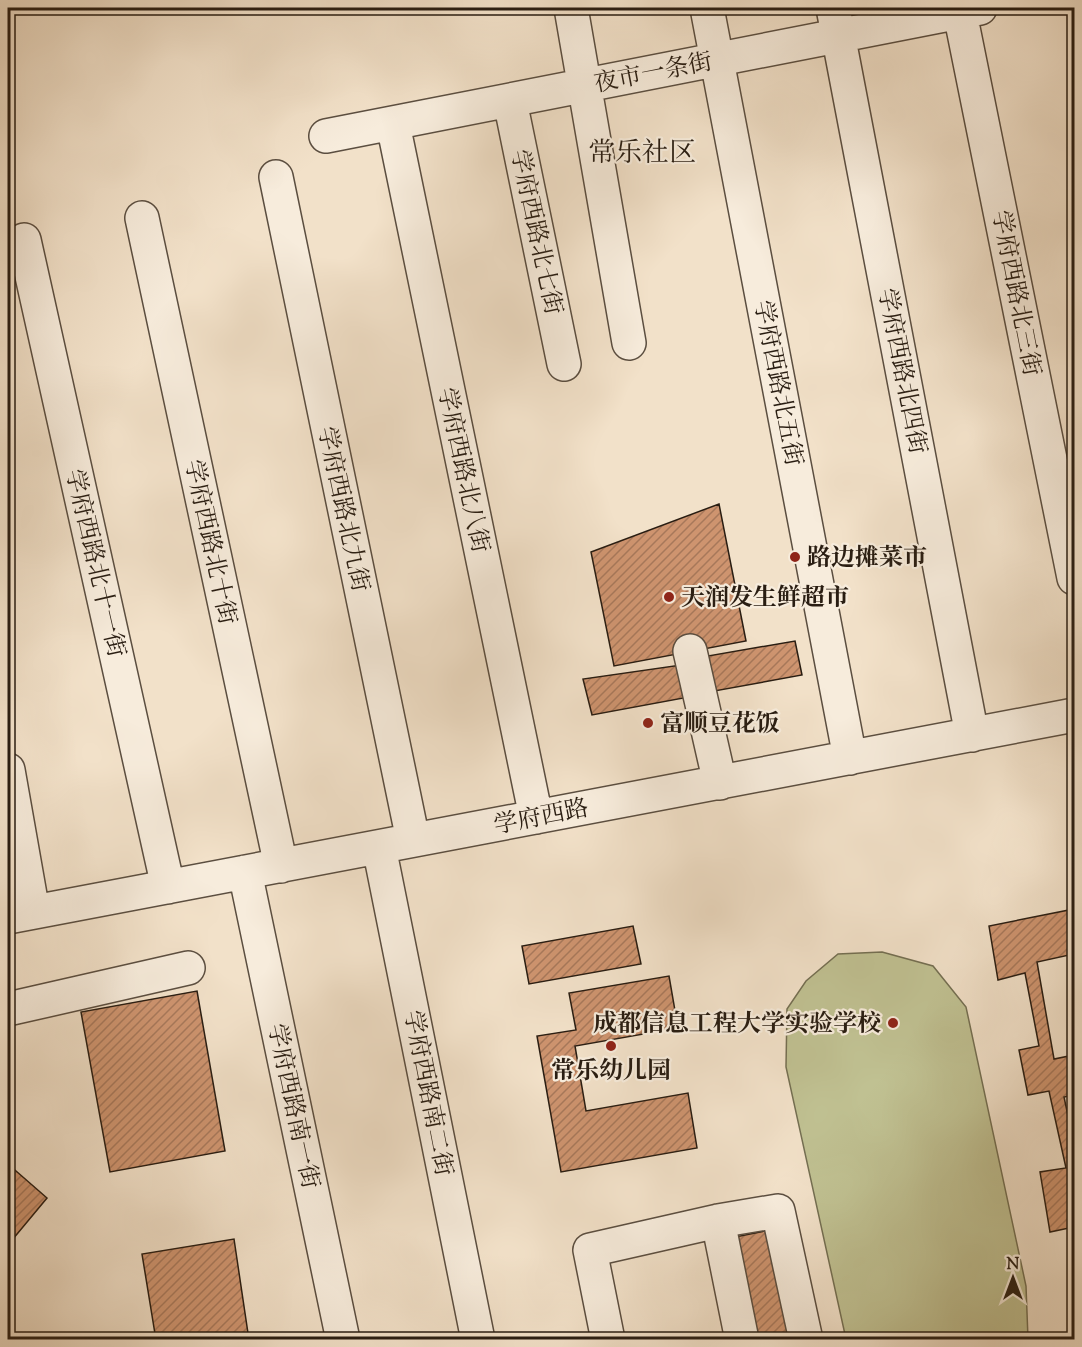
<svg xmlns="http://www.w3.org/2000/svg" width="1082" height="1347" viewBox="0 0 1082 1347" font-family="'Sorts Mill Goudy','Noto Serif SC',serif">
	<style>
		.grass { fill: #c0c192; stroke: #746f52; stroke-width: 1.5 }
		.building { fill: url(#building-hatch); stroke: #291d12; stroke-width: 1.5 }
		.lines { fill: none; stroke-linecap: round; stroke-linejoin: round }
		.minor-casing { stroke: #5b4e40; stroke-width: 36 }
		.minor { stroke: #f7ecdc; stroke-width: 33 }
		.poi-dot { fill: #8f2418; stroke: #f7ecdc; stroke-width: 2 }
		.labels { text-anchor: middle; stroke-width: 4.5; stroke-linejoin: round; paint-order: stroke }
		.street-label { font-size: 24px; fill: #291d12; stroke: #f7ecdc }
		.poi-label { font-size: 24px; font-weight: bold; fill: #291d12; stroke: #f7ecdc; text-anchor: start }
		.quarter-label { font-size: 27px; fill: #291d12; stroke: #f7ecdc }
	</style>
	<defs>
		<pattern id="building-hatch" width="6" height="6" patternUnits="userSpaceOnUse" patternTransform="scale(1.5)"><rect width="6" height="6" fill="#ce946f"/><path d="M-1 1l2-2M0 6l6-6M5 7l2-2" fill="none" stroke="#a7785a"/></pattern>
	</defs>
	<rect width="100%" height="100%" fill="#f2e1c9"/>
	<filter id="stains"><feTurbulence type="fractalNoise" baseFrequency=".00333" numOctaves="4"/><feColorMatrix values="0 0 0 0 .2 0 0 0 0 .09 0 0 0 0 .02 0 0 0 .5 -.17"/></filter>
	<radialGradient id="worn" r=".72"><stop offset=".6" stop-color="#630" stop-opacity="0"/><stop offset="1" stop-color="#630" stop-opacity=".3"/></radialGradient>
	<!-- grass -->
	<path class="grass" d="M882,952L933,966L966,1007L1026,1286L1028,1339H846L786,1067L787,1009L806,981L838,954Z"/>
	<!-- building -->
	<path class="building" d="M719,504L746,641L614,666L591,552Z
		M795,641L802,675L709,692L702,657Z
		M681,665L689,697L592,715L583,679Z
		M1074,909V954L1037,962L1054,1059L1074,1055V1095L1064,1097L1074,1144V1227L1050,1232L1040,1172L1066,1168L1049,1091L1028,1095L1019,1050L1039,1046L1025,973L998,980L989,926Z
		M633,926L641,964L529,984L522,946Z
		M669,976L678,1028L575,1046L586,1111L688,1093L697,1148L561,1172L537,1036L576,1030L569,993Z
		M197,991L225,1151L110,1172L81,1012Z
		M8,1164L47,1198L8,1245Z
		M770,1230L793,1340H756L735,1237Z
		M234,1239L249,1340H156L142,1254Z"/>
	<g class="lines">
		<!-- minor casing -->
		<g class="minor-casing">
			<path id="minor" d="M571,8L629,343
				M707,8L850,758
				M833,8L972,735
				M959,8L1074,578
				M510,101L564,364
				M393,124L536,817
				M326,136L980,8
				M276,177L413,840
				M142,218L281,866
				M24,240L168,887
				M690,651L720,783
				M8,770L33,912
				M379,847L478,1340
				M245,872L343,1340
				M8,917L1074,715
				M8,1009L188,968
				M718,1221L742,1340
				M608,1340L590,1250L718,1221L778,1211L806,1340"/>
		</g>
		<!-- minor -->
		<use href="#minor" class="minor"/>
	</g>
	<!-- markers -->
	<g class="poi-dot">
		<circle cx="795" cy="557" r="6"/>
		<circle cx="669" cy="597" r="6"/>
		<circle cx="648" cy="723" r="6"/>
		<circle cx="893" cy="1023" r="6"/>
		<circle cx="611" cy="1046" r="6"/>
	</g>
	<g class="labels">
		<!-- street labels -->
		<g class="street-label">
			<text transform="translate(653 72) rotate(-11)" y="8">夜市一条街</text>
			<text transform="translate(537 232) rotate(78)" y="8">学府西路北七街</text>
			<text transform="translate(1017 293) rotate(79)" y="8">学府西路北三街</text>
			<text transform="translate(903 371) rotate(79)" y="8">学府西路北四街</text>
			<text transform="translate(779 383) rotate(79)" y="8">学府西路北五街</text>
			<text transform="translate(464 470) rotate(78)" y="8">学府西路北八街</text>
			<text transform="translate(344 509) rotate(78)" y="8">学府西路北九街</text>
			<text transform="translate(211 542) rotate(78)" y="8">学府西路北十街</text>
			<text transform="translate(96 563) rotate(77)" y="8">学府西路北十一街</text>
			<text transform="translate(541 816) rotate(-11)" y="8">学府西路</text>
			<text transform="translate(429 1093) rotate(79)" y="8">学府西路南二街</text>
			<text transform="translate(294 1106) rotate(78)" y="8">学府西路南一街</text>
		</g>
		<!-- poi labels -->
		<g class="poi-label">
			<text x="807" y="565">路边摊菜市</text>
			<text x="681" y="605">天润发生鲜超市</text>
			<text x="660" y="731">富顺豆花饭</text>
			<text x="881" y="1031" text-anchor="end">成都信息工程大学实验学校</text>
			<text x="611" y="1078" text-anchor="middle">常乐幼儿园</text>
		</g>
		<!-- quarter labels -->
		<g class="quarter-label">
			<text x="642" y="161">常乐社区</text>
		</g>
	</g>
	<!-- margin -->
	<rect width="1082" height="1347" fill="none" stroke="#f2e1c9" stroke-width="30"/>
	<rect x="9" y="9" width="1064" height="1329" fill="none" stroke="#291d12" stroke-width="3"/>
	<rect x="15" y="15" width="1052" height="1317" fill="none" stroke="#291d12" stroke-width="1.5"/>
	<!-- north arrow -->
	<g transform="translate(1013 1278)" stroke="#f7ecdc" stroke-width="4.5" paint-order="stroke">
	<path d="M0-4.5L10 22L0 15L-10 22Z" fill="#291d12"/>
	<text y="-9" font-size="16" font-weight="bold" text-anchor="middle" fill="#291d12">N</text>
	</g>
	<rect width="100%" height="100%" filter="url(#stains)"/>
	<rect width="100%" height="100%" fill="url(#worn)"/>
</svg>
